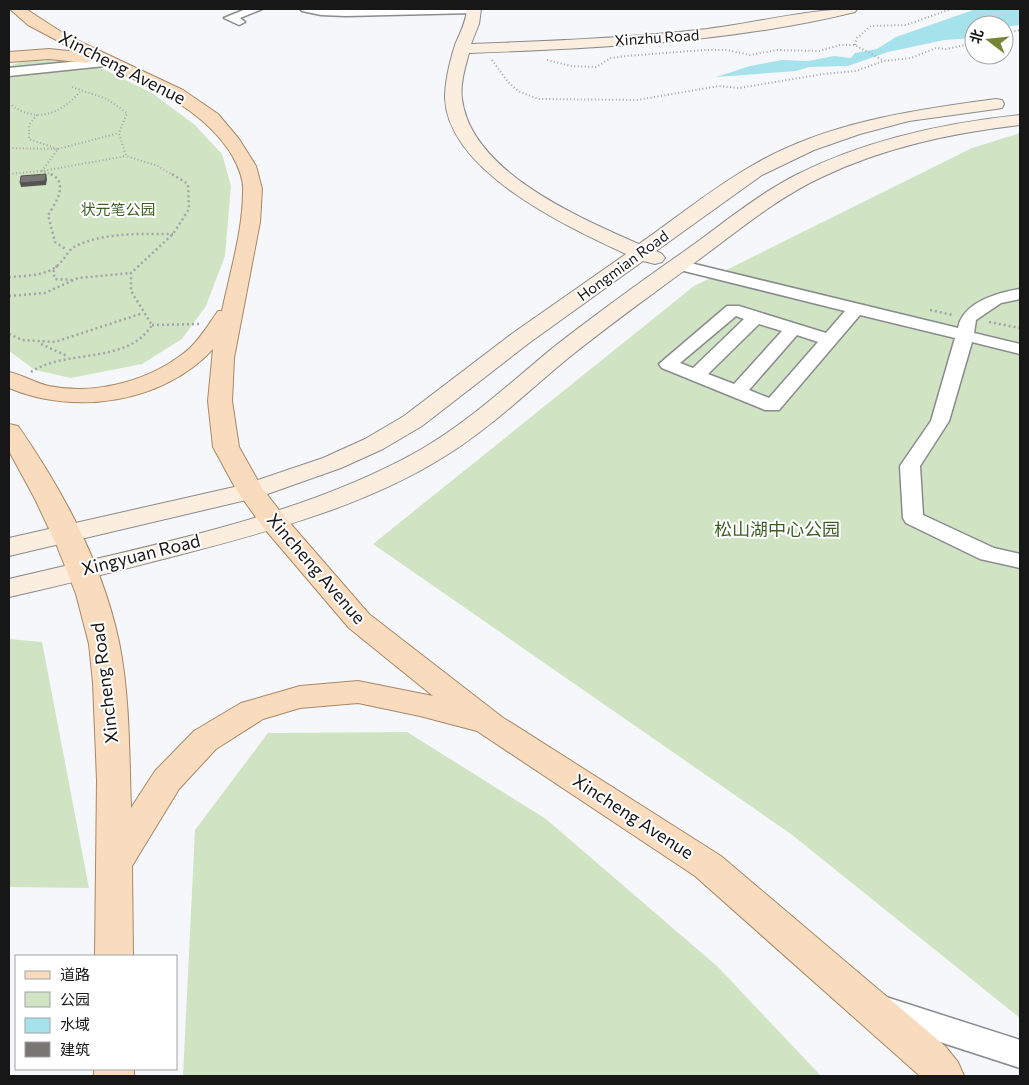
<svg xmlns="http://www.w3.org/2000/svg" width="1029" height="1085" viewBox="0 0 1029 1085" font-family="Commissioner,'Noto Sans SC',sans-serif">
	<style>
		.green { fill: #d0e4c3 }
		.water { fill: #a5e2eb }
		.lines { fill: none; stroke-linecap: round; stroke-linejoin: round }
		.street-casing { stroke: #898b8e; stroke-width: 3 }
		.secondary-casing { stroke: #898b8e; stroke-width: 2 }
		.primary-casing { stroke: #a78867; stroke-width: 2 }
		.path-far1 { stroke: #a3a4a7; stroke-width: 2; stroke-dasharray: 1 2.5; stroke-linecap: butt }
		.path { stroke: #a3a4a7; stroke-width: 2.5; stroke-dasharray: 2 3; stroke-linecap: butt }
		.street { fill: #fff; fill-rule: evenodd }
		.secondary { fill: #fceede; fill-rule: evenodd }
		.primary { fill: #f9dcbe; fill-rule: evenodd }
		.shaded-wall { fill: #555351 }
		.building { fill: #797774; stroke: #555351 }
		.labels { text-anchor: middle; stroke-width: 4; stroke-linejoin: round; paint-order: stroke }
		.far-street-label { font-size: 15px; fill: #171718; stroke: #fff }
		.far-park-label { font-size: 15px; fill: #3d5e24; stroke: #fff }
		.street-label { font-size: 18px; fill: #171718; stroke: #fff }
		.park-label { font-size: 18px; fill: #3d5e24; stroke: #fff }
	</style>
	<rect width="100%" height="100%" fill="#f5f7fb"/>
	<!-- green -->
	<path class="green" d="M61,60L101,68L152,93L195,125L222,154L231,186L225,256L206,306L182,339L142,364L71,378L35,370L9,351V66L25,61Z
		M1020,133V1018L791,834L373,544L694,286L972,148Z
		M9,639L42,642L89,888L9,887Z
		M407,732L546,819L718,967L821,1076H183L195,830L268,733Z"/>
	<!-- water -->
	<path class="water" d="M976,9H1020V25L1004,27V25H974V38L944,40L888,52L848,66L809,67L796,71L716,77L750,66L782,60L808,61L834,56L851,58L855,53L877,49L896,37Z"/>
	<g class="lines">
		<!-- street casing -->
		<g class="street-casing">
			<path id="street" d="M246,9H262L240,18L245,22L239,25L224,18Z
				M300,9H479L480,10L474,13L346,16L321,15L302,11Z
				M110,58L114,59L116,62L114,65L9,76V68Z
				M678,260L958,328C963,302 997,293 1020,289V299L1001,303L976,320L974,333L1020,344V354L972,342L949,421L920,466L923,515L994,548L1020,554V568L980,559L906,523L903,518L900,466L931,421L955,338L860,315L779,410H765L662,368L659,364L727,306H739L826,333L845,311L672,268L670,265L672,262ZM736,316L744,319L693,368L680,363ZM759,324L782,331L734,384L708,374ZM797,335L818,342L769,398L749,390Z
				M886,997L1020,1040V1068L875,1021L871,1011L875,1001Z"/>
		</g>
		<!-- secondary casing -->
		<g class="secondary-casing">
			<path id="secondary" d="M467,9H481L479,24L471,44C550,41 628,38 707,29C756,23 807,9 857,9L855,12C729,43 598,48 469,53C465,68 460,84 462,99C471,172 580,218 639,244C675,219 710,190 748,168C822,123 912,110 996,99L1002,100L1004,104L1002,108L996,109L909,121L860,134L814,150L762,175L656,251L662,254L665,258L662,262L655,264L643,261L529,343L422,426L383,449L341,468L259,497L9,556V538L243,485L323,458L365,439L404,416L513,333L626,254C568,227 448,172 445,98C445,81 450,61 455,45C460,33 466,22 467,9Z
				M1020,115V125C952,133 885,147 822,177C781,196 745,225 709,252C661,288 613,322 567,359C526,393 488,430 442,458C361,508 266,532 175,556C120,570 64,585 9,597V579C143,547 300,518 420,450C469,422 511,382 555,346C600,311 646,278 693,245C726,221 759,194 796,175C865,140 943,123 1020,115Z"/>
		</g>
		<!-- primary casing -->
		<g class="primary-casing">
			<path id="primary" d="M10,9H26L66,35L183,90L218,114L239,139L256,166L262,189L260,222L234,358L232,401L239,447L262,488L283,515L369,614L502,717L721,856L945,1046L958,1062L964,1076H920L695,876L477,731L420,716L358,703L300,708L263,719L216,749L179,789L132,866L133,956H95L97,780L93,683L89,644L76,594L57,546L35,499L9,451V424L18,426C62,489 103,565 119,642C130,696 129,754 131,808L155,771L194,731L241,703L300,686L358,681L433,696L349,628L263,527L237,491L213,447L208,401L213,349C163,403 75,416 9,388V372C23,375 35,383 49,386C96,396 154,380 190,348C201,337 209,324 218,311H222C230,272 243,231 243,191C244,179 238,166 232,155C201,105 144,85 94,60L87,63L49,59L9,62V52L49,49L79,52L28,25Z
				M94,1069H134V1076H94Z"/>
		</g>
		<!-- path-far1 -->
		<path class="path-far1" d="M1004,33L1020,30
			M855,45L857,38L871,26L906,25L951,9
			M492,60L508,82L518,91L538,99L637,100L719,86L739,88L823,74L856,71L884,61L911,58L936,48L946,49L974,43
			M547,60L571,66L596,67L611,58L626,56L705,50H727L750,55L777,50L819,51L840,45H855L884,61
			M72,87L107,99L127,113L119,133L126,156L158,166L174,176
			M9,93L11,91
			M9,103C34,124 59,115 80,92
			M37,115L29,125V139L58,149L42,171L54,176
			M9,148L58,149L119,133
			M9,174L42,171L126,156"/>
		<!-- path -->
		<path class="path" d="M51,174L57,178C65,190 55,204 48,215L55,242L67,250
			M57,266L53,272L55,279L72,280
			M9,277C24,276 45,276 57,266C66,259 66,250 78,245C107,232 142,234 173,234
			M9,296L45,293L78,278L131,273
			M930,310L953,315
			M989,322L1020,328
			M152,325L199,324
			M9,334L22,340L55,342L143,313
			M41,344L67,356
			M31,372C68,348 127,365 152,325L131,291V273L173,234L189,209L188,184L172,174"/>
		<!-- street -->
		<use href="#street" class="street"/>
		<!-- secondary -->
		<use href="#secondary" class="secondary"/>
		<!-- primary -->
		<use href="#primary" class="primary"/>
	</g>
	<!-- shaded-wall -->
	<path class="shaded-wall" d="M46,174L47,179L46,185L21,187L20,183Z"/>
	<!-- building -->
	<path class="building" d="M46,174L45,181L20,183L21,176Z"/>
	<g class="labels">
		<!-- far-street labels -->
		<g class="far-street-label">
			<text transform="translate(657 38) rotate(-4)" y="5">Xinzhu Road</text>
			<text transform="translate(623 266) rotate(-36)" y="5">Hongmian Road</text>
		</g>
		<!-- far-park labels -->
		<g class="far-park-label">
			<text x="118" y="215">状元笔公园</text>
		</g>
		<!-- street labels -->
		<g class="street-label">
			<text transform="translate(122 68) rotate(27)" y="6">Xincheng Avenue</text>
			<text transform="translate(141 555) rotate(-14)" y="6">Xingyuan Road</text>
			<text transform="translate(316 569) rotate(49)" y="6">Xincheng Avenue</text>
			<text transform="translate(105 683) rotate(-97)" y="6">Xincheng Road</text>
			<text transform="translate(633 817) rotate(33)" y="6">Xincheng Avenue</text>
		</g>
		<!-- park labels -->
		<g class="park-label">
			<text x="777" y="536">松山湖中心公园</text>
		</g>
	</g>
	<!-- border -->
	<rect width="1029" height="1085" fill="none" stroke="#171718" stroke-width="20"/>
	<!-- legend -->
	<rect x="15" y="955" width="162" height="115" fill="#ffffff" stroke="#a2a2a3"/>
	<rect x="25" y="971" width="25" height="8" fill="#f9dcbe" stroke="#a2a2a3"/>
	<text x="60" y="980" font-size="15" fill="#171718">道路</text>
	<rect x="25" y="992" width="25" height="15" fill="#d0e4c3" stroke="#a2a2a3"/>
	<text x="60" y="1005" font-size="15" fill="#171718">公园</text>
	<rect x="25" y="1018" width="25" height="15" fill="#a5e2eb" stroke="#a2a2a3"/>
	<text x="60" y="1030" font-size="15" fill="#171718">水域</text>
	<rect x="25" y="1042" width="25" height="15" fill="#797774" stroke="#a2a2a3"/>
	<text x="60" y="1055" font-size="15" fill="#171718">建筑</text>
	<!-- north arrow -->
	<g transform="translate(989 40) rotate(286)"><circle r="24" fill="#ffffff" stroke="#a2a2a3"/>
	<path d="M0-4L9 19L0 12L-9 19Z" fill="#768534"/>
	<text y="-8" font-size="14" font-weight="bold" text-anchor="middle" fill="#171718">北</text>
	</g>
</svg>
